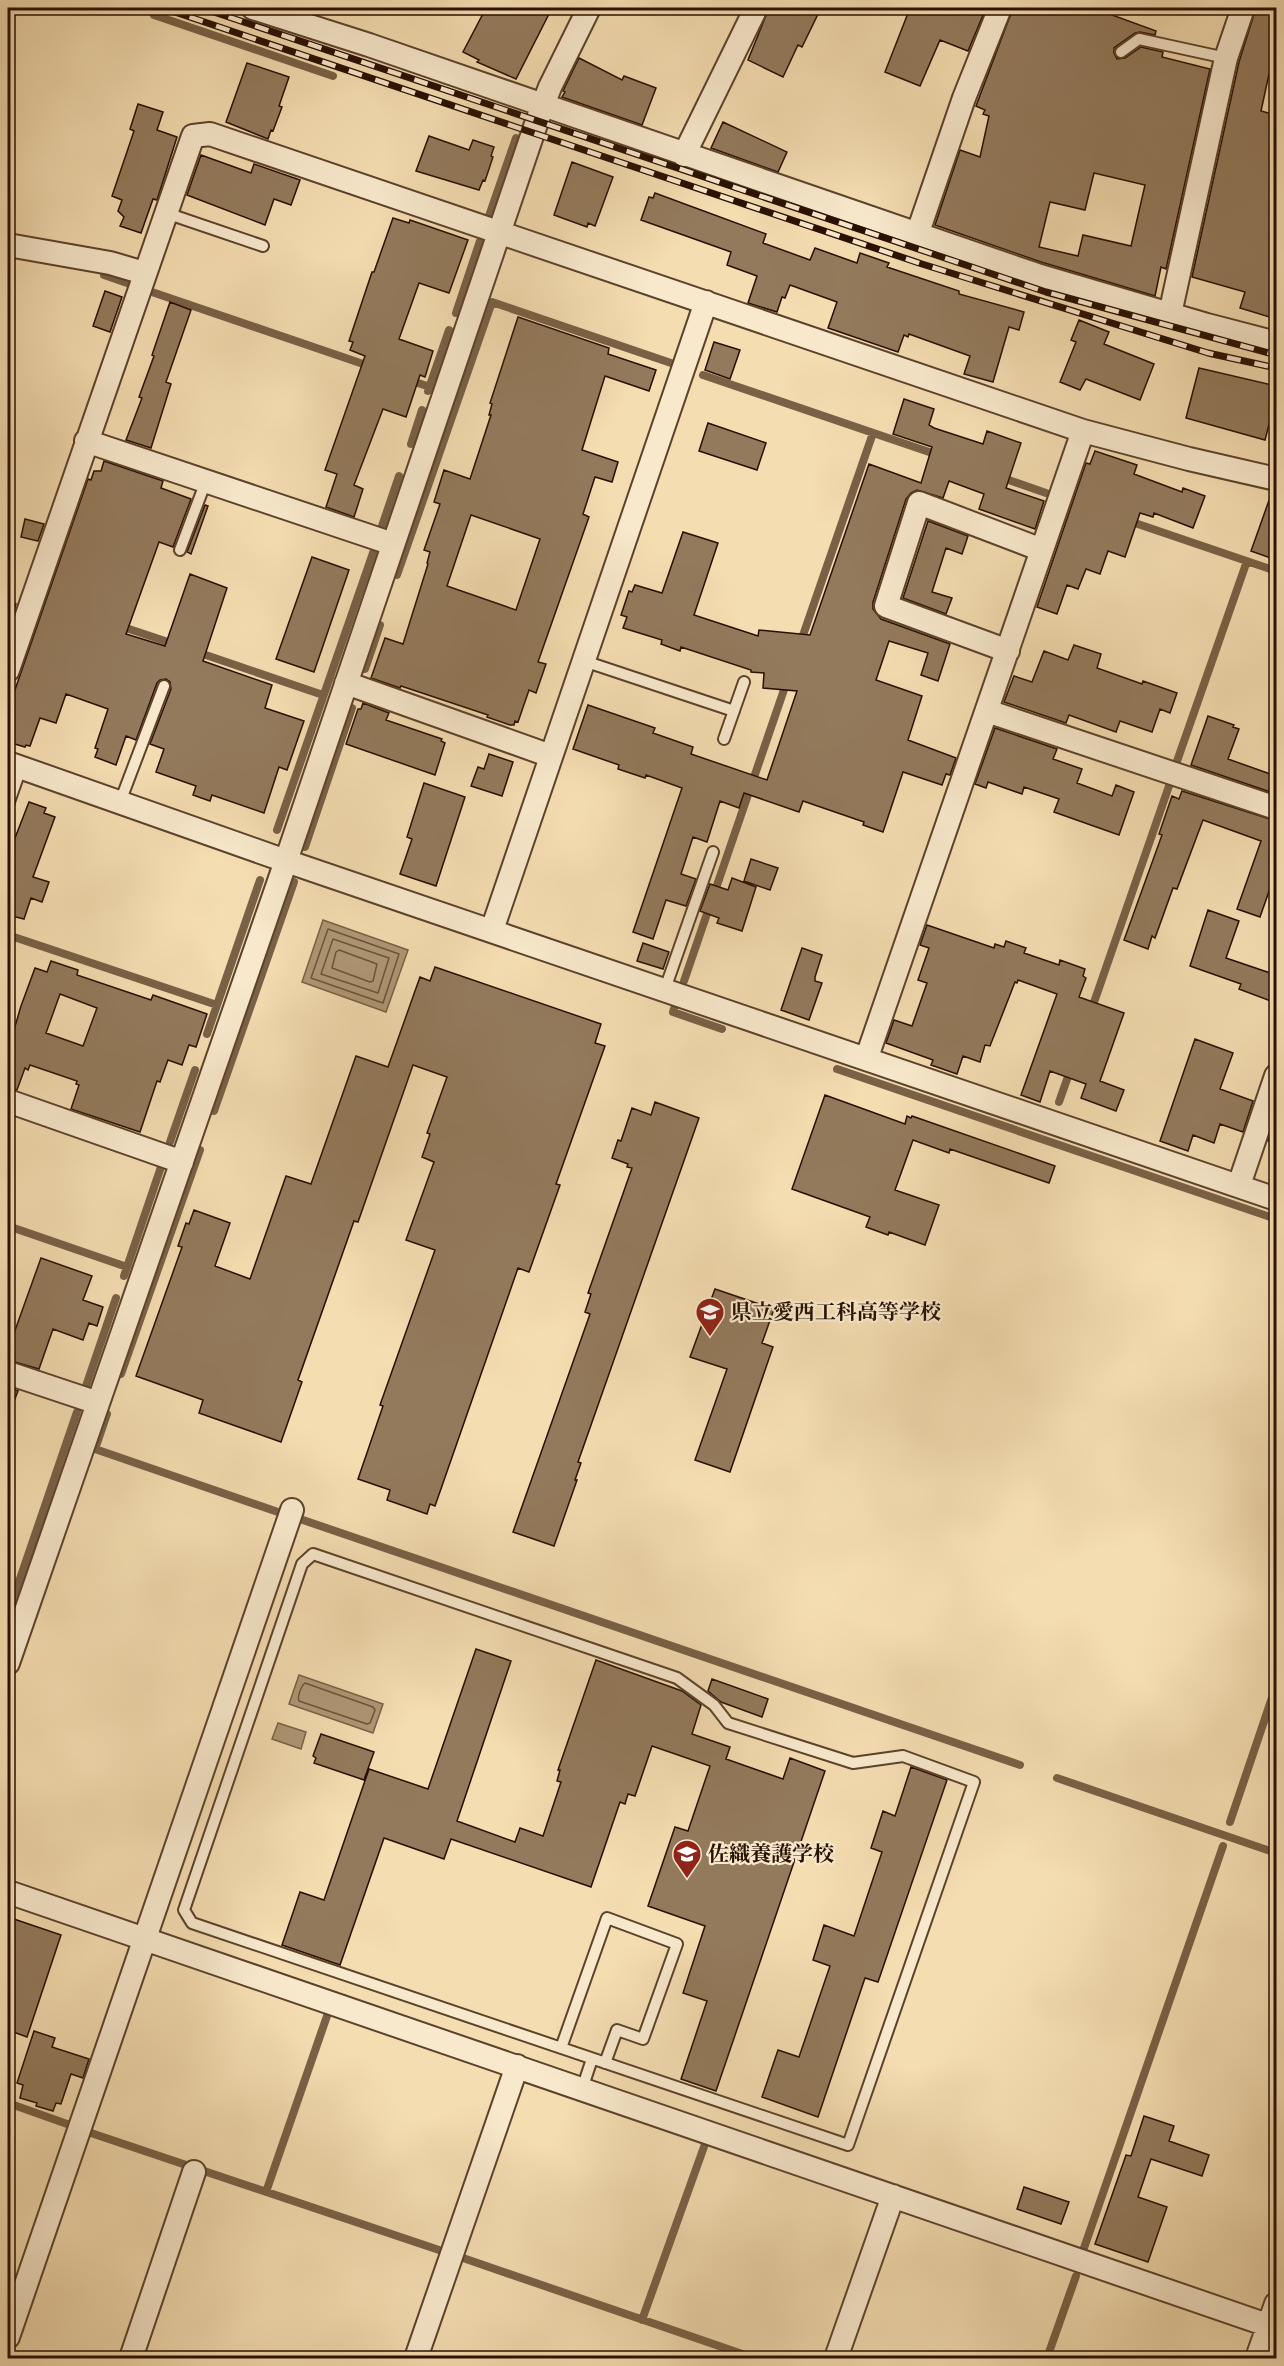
<svg xmlns="http://www.w3.org/2000/svg" width="1284" height="2366" viewBox="0 0 1284 2366" font-family="'Old Standard TT','Noto Serif JP',serif">
	<style>
		.water { fill: #af9775; stroke: #796146; stroke-width: 1.5 }
		.lines { fill: none; stroke-linecap: round; stroke-linejoin: round }
		.shore { stroke: #6c533a; stroke-width: 1.5 }
		.stream { stroke: #796146; stroke-width: 8 }
		.building { fill: #937a5c; stroke: #290f00; stroke-width: 1.5; fill-rule: evenodd }
		.lane-casing { stroke: #5c422c; stroke-width: 14 }
		.street-casing { stroke: #5c422c; stroke-width: 26 }
		.lane { stroke: #f8e9cc; stroke-width: 10 }
		.street { stroke: #f8e9cc; stroke-width: 22 }
		.rail-casing { stroke: #290f00; stroke-width: 7 }
		.rail { stroke: #f8e9cc; stroke-width: 4.5; stroke-dasharray: 14; stroke-linecap: butt }
		.labels { text-anchor: middle; stroke-width: 4.5; stroke-linejoin: round; paint-order: stroke }
		.poi-label { font-size: 21px; font-weight: bold; fill: #290f00; stroke: #f8e9cc; text-anchor: start }
	</style>
	<rect width="100%" height="100%" fill="#f4ddb1"/>
	<filter id="stains"><feTurbulence type="fractalNoise" baseFrequency=".00333" numOctaves="4"/><feColorMatrix values="0 0 0 0 .2 0 0 0 0 .09 0 0 0 0 .02 0 0 0 .5 -.17"/></filter>
	<radialGradient id="worn" r=".72"><stop offset=".6" stop-color="#630" stop-opacity="0"/><stop offset="1" stop-color="#630" stop-opacity=".3"/></radialGradient>
	<!-- water -->
	<path class="water" d="M323,920L408,950L386,1012L302,982Z
		M299,1675L383,1704L373,1733L289,1704Z
		M278,1723L306,1732L301,1749L272,1739Z"/>
	<g class="lines">
		<!-- shore -->
		<path class="shore" d="M328,929L399,954L383,1003L311,978Z
			M333,939L389,958L378,993L321,974Z
			M339,950L377,964L373,981L370,982L332,968L336,952Z
			M305,1683L373,1707L375,1710L370,1723L367,1724L299,1701C297,1697 301,1686 305,1683Z"/>
		<!-- stream -->
		<path class="stream" d="M154,15L333,76
			M489,216L516,138
			M104,275L130,284
			M149,291L372,367
			M456,313L480,241
			M703,375L938,455
			M409,380L430,387
			M428,391L449,330
			M411,444L422,410
			M1000,477L1046,493
			M1129,521L1276,571
			M380,532L399,476
			M397,575L492,302L671,363
			M120,626L174,644
			M800,644L873,433
			M197,652L323,695
			M365,669L380,625
			M1176,764L1247,561
			M277,830L374,550
			M305,847L352,708
			M714,894L787,681
			M8,935L217,1005
			M684,981L710,905
			M675,1006L673,1012L722,1029
			M1091,1011L1169,786
			M207,1034L260,880
			M837,1069L1276,1219
			M1059,1102L1071,1068
			M214,1111L294,882
			M170,1142L195,1070
			M8,1226L127,1267
			M124,1276L162,1164
			M121,1374L200,1150
			M85,1389L116,1298
			M107,1414L95,1449L281,1513
			M300,1519L1020,1765
			M8,1614L77,1412
			M1057,1778L1276,1853
			M1230,1822L1276,1686
			M8,2103L70,2125
			M88,2132L439,2250
			M266,2192L327,2016
			M1084,2248L1223,1846
			M463,2258L754,2358
			M642,2320L705,2144
			M1047,2358L1076,2276"/>
	</g>
	<!-- building -->
	<path class="building" d="M486,8H552L516,79L477,62L479,60L463,52Z
		M769,8H821L802,47L798,45L783,77L748,60Z
		M910,8H986L968,51L940,40L920,86L885,72Z
		M1013,8L1035,14L1038,8H1093L1156,31L1155,35L1140,32L1135,33L1114,48V53L1117,59L1125,58L1141,47L1163,52L1162,57L1210,69L1166,269L1161,267L1155,296L1041,262L935,225L960,150L980,157L989,116L983,114L985,110L976,106ZM1094,173L1145,185L1131,246L1083,235L1078,256L1039,247L1050,202L1085,210Z
		M1256,8H1276V76L1269,74L1261,111L1276,115V319L1240,308L1245,292L1192,277L1239,62Z
		M579,58L622,80L624,76L656,88L642,125L562,97L565,92L563,91Z
		M247,63L289,77L279,106L282,107L273,131L271,130L268,139L226,122Z
		M138,104L163,112L157,130L177,137L157,200L153,199L141,233L120,226L124,217L118,211L122,200L112,196L134,131L130,129Z
		M723,122L787,152L778,172L711,148Z
		M429,136L469,150L473,140L494,147L491,156L493,157L485,181L483,180L479,190L416,171Z
		M201,155L251,173L254,164L300,180L291,205L274,199L265,225L187,195Z
		M572,162L613,177L595,226L588,223L587,227L554,215Z
		M655,193L766,234L763,243L810,260L815,248L857,263L860,253L889,263L887,267L959,291V294L1024,312L1019,330L1009,327L993,382L964,374L970,356L909,334L908,337L904,335L898,352L828,328L837,302L790,285L785,298L782,297L777,312L748,303L757,276L727,265L731,252L641,220L649,197L653,198Z
		M393,218L409,223L410,220L468,240L449,293L419,283L399,339L433,351L425,377L420,375L406,417L383,409L354,485L363,489L354,517L326,507L337,474L325,470L365,356L350,350L353,342L349,341L372,272H374Z
		M105,291L122,297L110,332L93,326Z
		M170,302L191,310L166,382L171,384L151,448L126,440L142,398L139,397L154,356L152,355Z
		M518,317L609,348L608,354L656,370L649,391L605,376L582,450L618,462L612,482L595,477L583,514L589,517L538,662L546,664L536,693L529,690L518,722L515,721L514,725H510L487,717L488,715L401,686L400,688L371,678L385,638L403,644L428,564L427,563L430,552L424,550L440,504L434,502L444,470L470,479L491,415H489L492,404L490,403ZM471,515L540,539L516,610L447,586Z
		M1079,320L1109,332L1104,344L1154,364L1140,400L1086,379L1080,390L1060,382L1076,342L1071,340Z
		M714,342L740,350L730,379L705,370Z
		M1199,368L1276,386V397L1265,440L1186,418Z
		M904,399L934,409L929,425L934,428L983,444L987,431L1021,443L1006,488L1044,501L1035,529L979,509L984,494L949,481L943,498L917,490L911,493L906,499L873,602V609L881,619L950,644L938,681L921,675L928,653L889,641L876,680L922,696L908,740L956,758L950,775L946,774L942,785L903,772L883,832L863,825L864,822L803,801L799,812L744,793L739,808L720,801L707,842L693,837L681,874L696,879L686,906L666,900L653,939L633,932L682,788L646,775L645,778L618,769L619,765L573,749L588,705L655,728L653,733L693,747L691,754L767,780L797,691L763,688L764,673L751,672V670L681,647L680,651L661,644L662,640L623,628L627,617L621,615L629,591L632,592L635,585L662,593L683,532L718,543L694,615L758,636L759,630L810,635L869,464L921,483L932,447L893,434Z
		M708,423L766,443L757,470L699,451Z
		M1095,451L1137,465L1134,474L1182,492L1183,488L1205,496L1193,528L1154,513L1153,517L1140,513L1125,557L1108,551L1100,574L1086,569L1078,589L1067,585L1057,614L1037,607L1086,463L1090,464Z
		M104,461L163,481L161,488L191,499L173,547L159,542L126,634L165,646L190,574L227,588L203,661L272,685L265,708L304,721L287,770L279,767L264,813L212,795L210,801L193,795L196,786L156,772L164,749L150,744L171,689L170,682L166,679L160,680L157,683L136,740L126,736L116,765L95,757L98,749L95,748L108,709L66,694L56,723L40,718L30,746L26,745L25,747L8,742V710L88,479L91,480L94,471H101Z
		M1272,492H1276V560L1251,551Z
		M205,505L208,506L191,554L187,552Z
		M25,519L44,524L38,541L21,537Z
		M928,521L968,536L962,554L946,548L932,592L952,598L946,614L903,598Z
		M312,557L349,570L314,672L276,659Z
		M8,601L16,604L8,628Z
		M1074,645L1101,654L1097,668L1142,684L1143,681L1177,693L1170,713L1160,709L1152,732L1120,721L1116,732L1069,715L1066,723L1004,702L1014,676L1032,682L1044,651L1068,660Z
		M363,703L389,713L386,720L442,739L441,741L445,743L435,775L346,744L358,709H361Z
		M1208,716L1234,725L1233,727L1239,729L1228,759L1276,776V794L1191,765Z
		M995,728L1057,749L1053,759L1082,769L1077,783L1112,796L1116,785L1134,792L1119,835L1054,812L1059,799L1024,787L1022,794L988,782L986,788L975,784Z
		M489,754L513,762L502,796L471,786L478,767L484,769Z
		M424,783L465,797L436,886L400,874L412,839L407,837Z
		M1182,791L1276,821V881L1273,880L1260,917L1237,909L1261,841L1203,820L1177,889L1173,888L1155,938L1152,936L1148,949L1124,940L1162,835L1159,834L1172,796L1179,799Z
		M29,802L46,808L44,813L55,817L33,877L49,882L42,902L31,898L24,919L8,915V856Z
		M751,859L778,868L770,890L744,881Z
		M732,878L756,887L742,931L717,923L719,918L700,911L710,884L728,890Z
		M1208,910L1239,921L1226,958L1276,975V1003L1239,989L1241,984L1190,966Z
		M927,925L994,948L995,944L1004,947L1006,941L1026,948L1024,953L1059,965L1060,960L1085,969L1083,976L1086,978L1079,997L1124,1013L1100,1081L1124,1090L1116,1111L1081,1098L1086,1084L1050,1071L1040,1102L1021,1095L1057,994L1018,980L1017,983L1015,982L990,1046L985,1045L980,1062L963,1056L957,1074L931,1065L933,1060L886,1043L894,1020L912,1026L927,983L918,980L929,948L920,945Z
		M643,943L669,952L663,969L637,961Z
		M802,948L822,955L815,977V981L822,983L809,1020L781,1010Z
		M51,961L78,970L77,975L151,1000L153,995L207,1014L196,1047L189,1045L182,1065L168,1060L160,1082L157,1081L140,1132L71,1109L79,1085L76,1084L77,1081L30,1065L28,1070L25,1068L17,1090L8,1088V1050L21,1006L35,968L47,972ZM60,994L97,1008L83,1046L46,1033Z
		M435,967L601,1024L595,1043L605,1046L556,1184L560,1185L529,1272L518,1268L435,1506L430,1504L427,1514L387,1500L390,1490L358,1479L383,1406L380,1405L435,1250L406,1240L434,1162L422,1157L430,1134L427,1133L447,1077L413,1065L358,1222L354,1221L298,1380L302,1382L281,1442L199,1413L203,1400L136,1376L182,1247L178,1246L186,1223L189,1224L194,1210L230,1223L215,1266L250,1279L286,1176L311,1184L356,1056L388,1067L420,977L430,981Z
		M1195,1039L1233,1053L1220,1089L1253,1101L1243,1132L1220,1124L1214,1143L1193,1135L1188,1151L1160,1141Z
		M825,1095L905,1124L907,1116L911,1118L912,1116L1055,1166L1049,1183L950,1149L949,1153L913,1140L895,1190L939,1205L925,1245L889,1232L888,1235L866,1227L870,1217L792,1189Z
		M655,1102L699,1118L578,1462L581,1463L575,1480H577L554,1546L513,1532L590,1314L585,1312L591,1294L588,1293L632,1168L627,1167L628,1164L612,1158L618,1140L621,1141L632,1108L651,1115Z
		M1276,1117V1144L1268,1141Z
		M41,1258L92,1276L83,1300L103,1307L97,1326L89,1323L83,1340L53,1329L39,1369L8,1360V1350Z
		M715,1289L774,1309L762,1343L773,1347L730,1472L695,1460L727,1369L690,1357Z
		M8,1387L18,1391L10,1412L8,1411Z
		M476,1649L511,1661L457,1821L515,1842L520,1828L543,1836L561,1782L557,1781L560,1770H558L596,1660L682,1691L701,1705L692,1734L730,1747L726,1759L783,1779L790,1758L825,1771L716,2091L681,2079L707,2001L683,1993L705,1926L648,1906L675,1827L688,1831L710,1766L652,1746L635,1796L628,1794L625,1804L620,1802L591,1887L451,1839L444,1859L384,1838L340,1965L282,1945L300,1892L324,1900L369,1769L428,1789Z
		M712,1679L768,1699L762,1717L721,1702L708,1691Z
		M321,1734L374,1752L364,1780L314,1763L316,1758L313,1756Z
		M911,1767L947,1780L878,1982L865,1978L818,2117L762,2097L778,2050L799,2057L830,1966L813,1960L824,1925L854,1936L882,1852L871,1848L883,1811L895,1816Z
		M8,1917L61,1935L27,2037L8,2030Z
		M34,2031L55,2038L52,2047L89,2059L83,2078L71,2074L61,2104L56,2103L53,2111L36,2106L37,2103L20,2098L23,2085L17,2083Z
		M1144,2116L1174,2126L1169,2141L1209,2155L1202,2176L1151,2159L1138,2197L1167,2207L1148,2262L1095,2244L1126,2155L1131,2156Z
		M1024,2187L1069,2202L1061,2224L1017,2209Z"/>
	<g class="lines">
		<!-- lane casing -->
		<g class="lane-casing">
			<path id="lane" d="M1121,52L1139,39L1226,58
				M166,213L263,246
				M180,550L206,481
				M584,661L734,711
				M724,739L744,682
				M120,802L164,686
				M8,805L21,768
				M665,989L713,852
				M313,1554L677,1678L714,1705L728,1723L853,1763L903,1756L974,1782L848,2145L192,1923L184,1910L302,1564Z
				M561,2048L607,1918L677,1944L643,2039L617,2030L605,2063
				M582,2089L592,2059"/>
		</g>
		<!-- street casing -->
		<g class="street-casing">
			<path id="street" d="M253,8L369,45L1037,275L1207,325L1276,343
				M684,155L756,8
				M917,235L964,98L1000,8
				M8,245L110,263L144,273
				M1170,314L1226,58L1243,8
				M86,441L393,544
				M1008,651L886,606L919,503L1042,550
				M8,670L193,136L210,134L1083,431L1189,459L1276,479
				M346,683L551,756
				M987,711L1276,808
				M8,763L286,861L1276,1199
				M492,930L706,302
				M867,1057L1083,431
				M8,1101L182,1162
				M1239,1185L1276,1076
				M8,1373L98,1403
				M8,1663L286,861L537,121L550,87L589,8
				M8,1892L1276,2328
				M8,2337L292,1510
				M131,2358L194,2172
				M416,2358L517,2066
				M836,2358L893,2196
				M1257,2358L1276,2304"/>
		</g>
		<!-- lane -->
		<use href="#lane" class="lane"/>
		<!-- street -->
		<use href="#street" class="street"/>
		<!-- rail casing -->
		<g class="rail-casing">
			<path id="rail" d="M163,8L922,264L1208,353L1276,368
				M202,8L1046,292L1276,355"/>
		</g>
		<!-- rail -->
		<use href="#rail" class="rail"/>
	</g>
	<!-- icons -->
	<defs>
		<g id="school-pin" transform="scale(1.5)"><path d="M0 17L-7.5 6A9.5 9.5 0 1 1 7.5 6Z" fill="#8f2418" stroke="#f8e9cc"/><path d="M0-5L7-2L0 1L-7-2ZM-4 1L0 2.5L4 1V4Q0 6-4 4Z" fill="#fff"/></g>
	</defs>
	<g fill-rule="evenodd">
		<use href="#school-pin" x="710" y="1312"/>
		<use href="#school-pin" x="687" y="1854"/>
	</g>
	<g class="labels">
		<!-- poi labels -->
		<g class="poi-label">
			<text x="731" y="1319">県立愛西工科高等学校</text>
			<text x="708" y="1861">佐織養護学校</text>
		</g>
	</g>
	<!-- margin -->
	<rect width="1284" height="2366" fill="none" stroke="#f4ddb1" stroke-width="30"/>
	<rect x="9" y="9" width="1266" height="2348" fill="none" stroke="#290f00" stroke-width="3"/>
	<rect x="15" y="15" width="1254" height="2336" fill="none" stroke="#290f00" stroke-width="1.5"/>
	<rect width="100%" height="100%" filter="url(#stains)"/>
	<rect width="100%" height="100%" fill="url(#worn)"/>
</svg>
